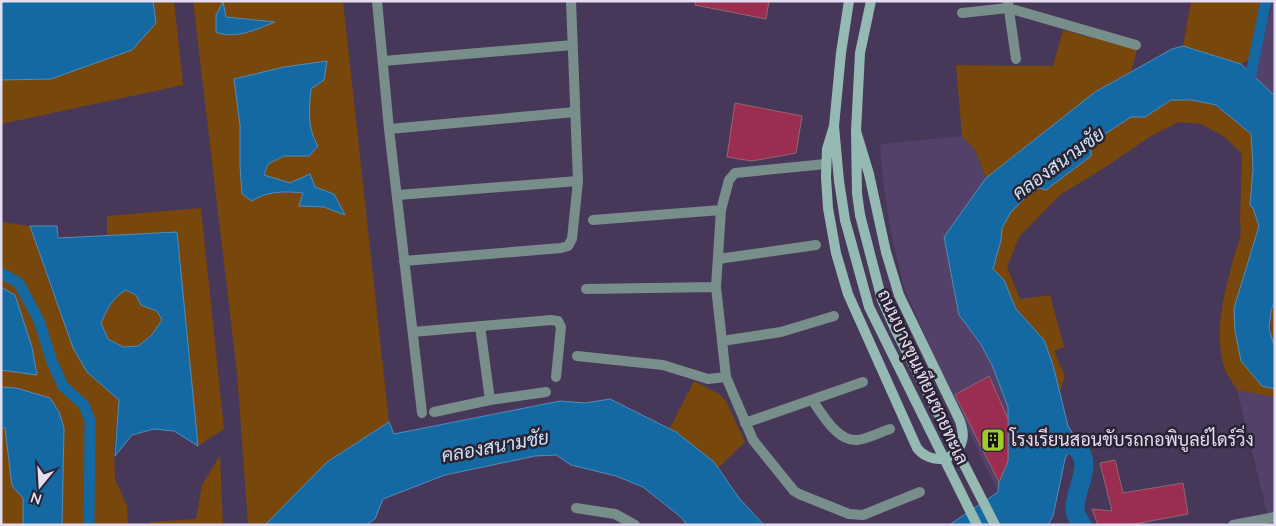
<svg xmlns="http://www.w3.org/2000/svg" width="1276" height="526" viewBox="0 0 1276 526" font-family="Lato,Sarabun,sans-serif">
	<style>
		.built { fill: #544169 }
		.green { fill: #77470b; fill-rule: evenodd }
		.water { fill: #1469a2; stroke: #538cba; fill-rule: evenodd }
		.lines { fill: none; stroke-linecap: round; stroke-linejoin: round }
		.canal { stroke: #1469a2; stroke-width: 11 }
		.river { stroke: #1469a2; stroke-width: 19 }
		.building { fill: #9b2d51; stroke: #946771 }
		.street { stroke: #788e8b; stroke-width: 10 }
		.secondary { stroke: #95bab4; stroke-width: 10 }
		.secondary-bridge { stroke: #95bab4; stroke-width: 10 }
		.labels { text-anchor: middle; stroke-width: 5; stroke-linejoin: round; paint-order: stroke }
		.street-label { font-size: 18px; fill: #e6ddf2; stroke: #2a2333 }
		.poi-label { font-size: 18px; fill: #e6ddf2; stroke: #2a2333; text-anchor: start }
		.water-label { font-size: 19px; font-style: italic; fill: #cce2f5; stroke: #2a2333 }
	</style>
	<rect width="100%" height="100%" fill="#47385a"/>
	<!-- built -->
	<path class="built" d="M1273,1H1275V96L1254,77Z
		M962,136L975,150L986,178L944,237L959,315L980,343L992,365L1008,407V461L999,482L998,492L941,373L904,287L890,227L883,180L880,144Z
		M1237,390L1275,397V525H1270Z"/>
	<!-- green -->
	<path class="green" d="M153,1H174L183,85L1,124V80L51,79L156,23Z
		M193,1H343L389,422L327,462L265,525H248L237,373ZM223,3L225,17L274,22L216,32ZM257,74L311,88L308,114L312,137L309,156H284L268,164L264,176L290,183L345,215L324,207L300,206L303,193C283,191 263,195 242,194L240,166V125L234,80Z
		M1191,1H1260L1249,60L1241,64L1183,46Z
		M1063,30L1137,50L1131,72L1095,92L986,178L975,150L962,136L956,65L1053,66Z
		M1171,100C1212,99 1222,107 1251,134L1253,208L1259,226L1234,308L1262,386L1275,389V397L1237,390C1233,383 1228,376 1225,370C1213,332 1224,296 1233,260C1237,245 1243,238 1240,223L1242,154L1225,137L1201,124L1179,122L1151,136L1104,168L1060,195L1019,237L1007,267L1020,299L1050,295L1064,347L1054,351L1065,376L1060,393L1053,365L1044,340L1016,309L1004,280L993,269L1001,240L1002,228L1011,212L1028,195L1039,188L1091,143L1131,117H1145Z
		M201,208L224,429L198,446L177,232L107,236V216Z
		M1,222L30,226L52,291L87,372L119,400L114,447L115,479L127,506L128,525H62L64,428L59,412L16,388L1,387V370L37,374L32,347L15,295L1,287Z
		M126,290L136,295L141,305L157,311L162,320L151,336L138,346L123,347L108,339L101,323C107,309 112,299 126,290Z
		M1275,300V349C1270,330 1268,319 1275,300Z
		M694,381L719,394L726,401L745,442L718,468L714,462L676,432L670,428Z
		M5,427L12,486L23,498V525H1V428Z
		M220,455L223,525H150V522L196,519L202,485Z"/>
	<!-- water -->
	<path class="water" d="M1,1H153L156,23L132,50L51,79L1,80Z
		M223,2L226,17L275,22C257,29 235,40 216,32V15Z
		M1183,46L1241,64L1275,96V300L1271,311L1269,328L1275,349V389L1262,386L1241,361L1235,331L1234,308L1259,226L1253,208L1250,205L1253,169L1251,134L1216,105L1192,100H1171L1145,117H1131L1091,143V156L1046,190L1039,188L1028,195L1011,212L1002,228L1001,240L993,269L1004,280L1016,309L1044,340L1053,365L1068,426L1075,437L1065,459L1053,516L1048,525H949L998,492L999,482L1008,461V407L992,365L980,343L959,315L944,237L986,178L1095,92L1172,49Z
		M327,61L324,80L311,89C309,109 307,128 318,146L309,156H284L268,164L264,175L290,183L310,174L315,187L334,194L345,215L324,207L299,206L303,193C285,191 267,191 252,201L242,194L240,166V125L234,79L284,67Z
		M30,226H57L58,238L177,232L198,446L174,431L154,429L132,435L115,456L119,400L87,372L73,348ZM126,290L136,295L141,305L157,311L162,320L151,336L138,346L123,347L108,339L101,323C107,309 112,298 126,290Z
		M1,287L15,295L32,347L37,375L1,370Z
		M1,387L16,388L50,398L59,412L64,428L62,525H23V498L12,486L5,428H1Z
		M610,399L676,432L714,462L739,498L764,525H687L682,518L643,487L616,476L571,465L556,455L535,456L445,475L383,499L375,519L366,525H265L327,462L389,422L394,434L560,401L585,403Z"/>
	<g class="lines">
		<!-- canal -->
		<path class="canal" d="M1248,88L1266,1
			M1,273L19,283L39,321L52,362L63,386L84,405L90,421L89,525"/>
		<!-- river -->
		<path class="river" d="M1048,438C1056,441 1068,442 1075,447C1096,462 1073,491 1075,511C1076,516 1079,520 1082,525"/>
	</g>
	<!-- building -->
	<path class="building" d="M696,1H769L766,19L695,5Z
		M735,103L802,116L796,153L752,161L727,157Z
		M989,376L1008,419V461L999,482L955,395Z
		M1115,460L1123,493L1183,483L1188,514L1129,525H1098L1092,509L1112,511L1100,463Z"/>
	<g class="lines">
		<!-- street -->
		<path class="street" d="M377,1L389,129L422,413
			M1008,3L1016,59
			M962,13L1008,8L1136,45
			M383,61L573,45
			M389,129L575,112
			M826,164L735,173L729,180L721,210L716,287L726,377L753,440L794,491L799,494L849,514L863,515L920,492
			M398,195L578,181
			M593,220L721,210
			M718,259L816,245
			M404,261L561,248L568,246L572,239L578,181L571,1
			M586,289L716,287
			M480,326L490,400
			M413,332L551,320L558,321L561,327L556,377
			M722,341L781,332L834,316
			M577,356L663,365L708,379L726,377
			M812,400C822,413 837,442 857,440C868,439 880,432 890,429
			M434,412L490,400L546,392
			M745,423L863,382
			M576,508L615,514L635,525
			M1233,525L1275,517"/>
		<!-- secondary -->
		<path class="secondary" d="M834,126L827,149L826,177L828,208L836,253L848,294L917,448C929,464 956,463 962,441C964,434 962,428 960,421L899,295L886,252L869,174L856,131
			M860,215L857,193L856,131L860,53L871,1
			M845,220L839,181L834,126L841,53L849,1"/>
		<!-- secondary-bridge -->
		<path class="secondary-bridge" d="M860,215L882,300L895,329L995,525
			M845,220L869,307L977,525"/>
	</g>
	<!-- icons -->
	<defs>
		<g id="building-square" transform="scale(1.25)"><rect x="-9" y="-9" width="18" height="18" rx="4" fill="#9eca2e" stroke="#2a2333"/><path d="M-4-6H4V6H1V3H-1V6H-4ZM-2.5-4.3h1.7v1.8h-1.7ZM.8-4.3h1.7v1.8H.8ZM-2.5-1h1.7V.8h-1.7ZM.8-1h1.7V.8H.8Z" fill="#111"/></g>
	</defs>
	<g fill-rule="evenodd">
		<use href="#building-square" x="993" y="440"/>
	</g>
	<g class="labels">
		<!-- street labels -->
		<g class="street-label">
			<text transform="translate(923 377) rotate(65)" y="6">ถนนบางขุนเทียนชายทะเล</text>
		</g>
		<!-- poi labels -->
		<g class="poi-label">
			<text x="1010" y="446">โรงเรียนสอนขับรถกอพิบูลย์ไดร์วิ่ง</text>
		</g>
		<!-- water labels -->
		<g class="water-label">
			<text transform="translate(1058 163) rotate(-36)" y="7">คลองสนามชัย</text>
			<text transform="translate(495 446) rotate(-10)" y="7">คลองสนามชัย</text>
		</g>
	</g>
	<!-- border -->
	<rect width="1276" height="526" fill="none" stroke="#e6ddf2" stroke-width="5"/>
	<!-- north arrow -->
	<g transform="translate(40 486) rotate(198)" stroke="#2a2333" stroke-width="4" paint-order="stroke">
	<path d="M0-4L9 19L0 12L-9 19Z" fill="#e6ddf2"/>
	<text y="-8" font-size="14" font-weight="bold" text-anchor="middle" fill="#e6ddf2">N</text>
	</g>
</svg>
